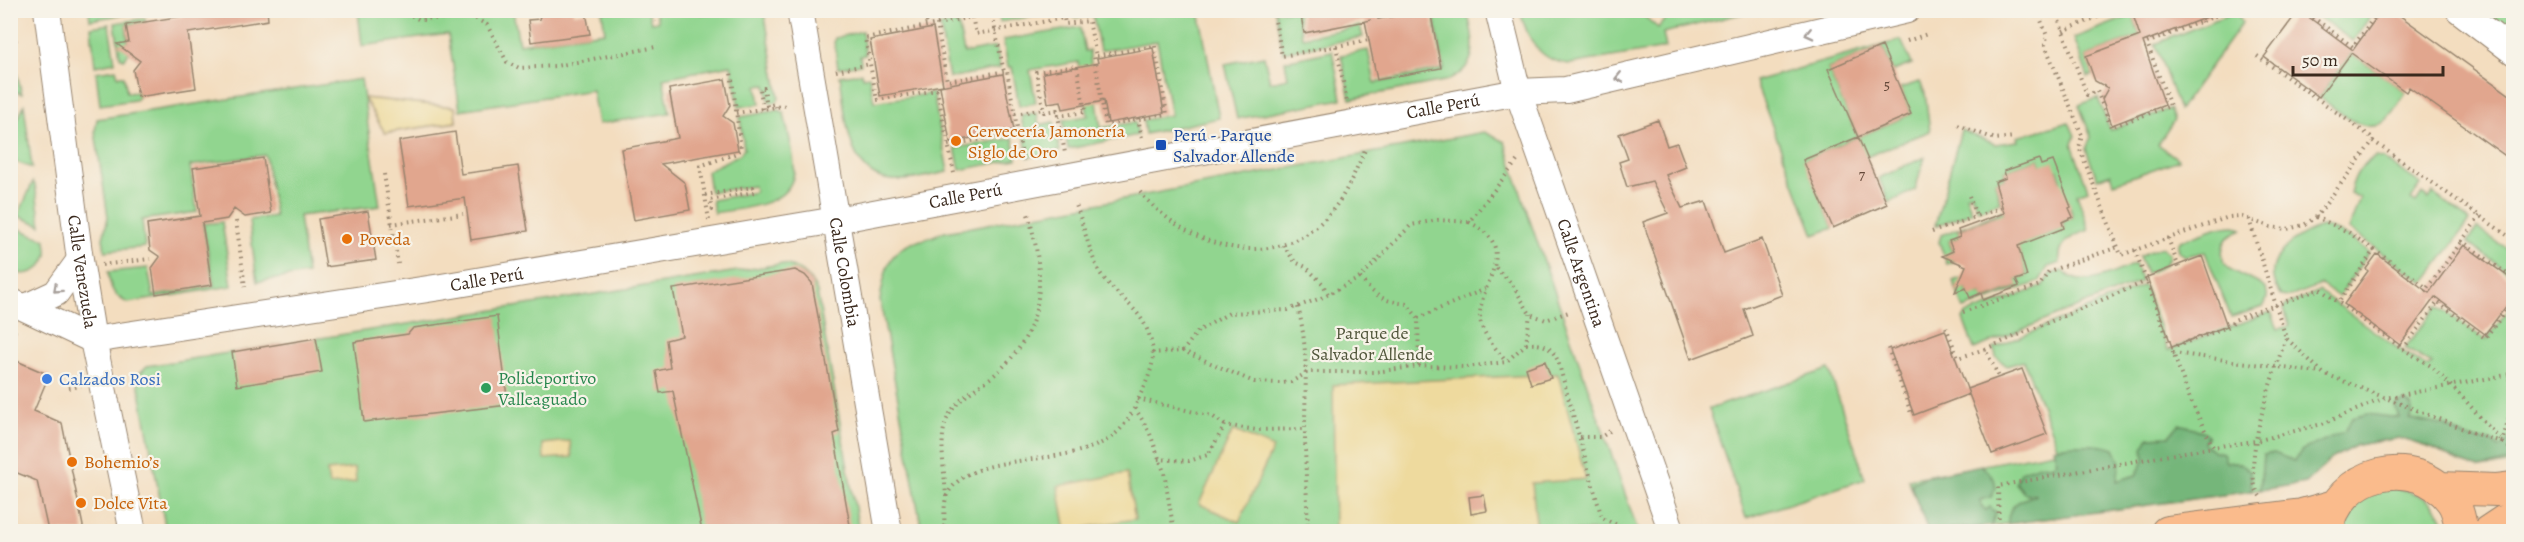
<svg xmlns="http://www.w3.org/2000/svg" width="2524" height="542" viewBox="0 0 2524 542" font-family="Alegreya,serif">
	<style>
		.green { fill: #91d58f; stroke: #668056; stroke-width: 1.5 }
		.forest { fill: #74b67a; stroke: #58704c; stroke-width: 1.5 }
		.sand { fill: #eeda9e; stroke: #94825e; stroke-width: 1.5 }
		.building { fill: #e1a68e }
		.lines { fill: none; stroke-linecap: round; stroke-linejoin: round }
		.minor-casing { stroke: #97846e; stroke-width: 28 }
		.major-casing { stroke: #97846e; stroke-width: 34 }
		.path { stroke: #97846e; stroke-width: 4; stroke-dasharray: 1.5 4.5; stroke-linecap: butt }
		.minor { stroke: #fff; stroke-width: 26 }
		.major { stroke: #fabb8c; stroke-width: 32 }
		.oneway { stroke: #a79f9a }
		.food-dot { fill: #e8710a; stroke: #f7f3e8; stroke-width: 2 }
		.transit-dot { fill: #1a4fb4; stroke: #f7f3e8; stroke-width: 2 }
		.shop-dot { fill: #3f7fe0; stroke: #f7f3e8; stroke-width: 2 }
		.leisure-dot { fill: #2e9e5b; stroke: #f7f3e8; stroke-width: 2 }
		.labels { text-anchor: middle; stroke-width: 4.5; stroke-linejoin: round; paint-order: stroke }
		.number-label { font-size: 15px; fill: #64493a }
		.street-label { font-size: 18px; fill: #3b2a1e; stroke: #f7f3e8 }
		.food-label { font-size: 18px; fill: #c56008; stroke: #f7f3e8; text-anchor: start }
		.transit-label { font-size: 18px; fill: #164399; stroke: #f7f3e8; text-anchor: start }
		.park-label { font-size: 18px; fill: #50553a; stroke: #f7f3e8 }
		.leisure-label { font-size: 18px; fill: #27864d; stroke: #f7f3e8; text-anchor: start }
		.shop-label { font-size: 18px; fill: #366cbe; stroke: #f7f3e8; text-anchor: start }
	</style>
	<rect width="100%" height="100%" fill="#f7f3e8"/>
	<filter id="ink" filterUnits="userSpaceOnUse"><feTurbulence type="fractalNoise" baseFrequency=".0167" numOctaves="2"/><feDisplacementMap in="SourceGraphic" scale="12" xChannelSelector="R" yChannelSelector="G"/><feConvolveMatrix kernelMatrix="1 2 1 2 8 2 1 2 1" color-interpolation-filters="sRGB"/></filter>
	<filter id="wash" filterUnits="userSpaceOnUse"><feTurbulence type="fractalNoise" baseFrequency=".008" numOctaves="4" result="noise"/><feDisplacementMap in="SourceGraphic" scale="24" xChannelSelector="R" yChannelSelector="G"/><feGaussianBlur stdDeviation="1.35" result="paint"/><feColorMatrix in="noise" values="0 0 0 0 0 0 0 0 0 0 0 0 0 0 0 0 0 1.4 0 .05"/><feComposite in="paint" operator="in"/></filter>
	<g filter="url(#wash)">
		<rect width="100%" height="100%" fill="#f3ddbf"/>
		<!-- green -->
		<path class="green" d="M998,10H1061V11L1000,22Z
			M89,11V10L129,11L127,14L90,20Z
			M358,11H513L519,44L605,32L602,11H648L651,22L658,21L655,11H700L701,14L721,11H764L779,97L777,102H769L766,85L757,86L760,104L739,107L731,65L663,78L670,113L598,124L592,90L460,110L448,34L362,46Z
			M983,11L931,21L929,11L983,10Z
			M1073,11H1199L1219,118L1145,134L1143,120L1171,115L1157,41L1100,51L1093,16L1074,18Z
			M1275,11H1297L1302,37L1360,26L1363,37L1283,52Z
			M1433,11H1467C1474,40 1481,65 1449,80L1350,99L1341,55L1368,50L1375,83L1444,69Z
			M1587,11L1589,12L1591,10L1648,11L1644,16L1658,28L1670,13L1666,11H1753L1663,33L1666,48L1570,64C1539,62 1527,38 1520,11Z
			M2237,11L2242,23L2179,110L2155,44Z
			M2310,11H2374L2353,41Z
			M2482,11H2513V34Z
			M2133,15L2140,36L2086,56L2093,75L2088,77L2074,38Z
			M145,18L146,22L126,25L129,53L124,59L120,57L115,23Z
			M958,23L964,53L996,47L1000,68L949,78L940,26Z
			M109,24L115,62L95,66L91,27Z
			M1080,27L1085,51H1089L1101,128L1135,122L1138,135L1068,149L1063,120L1088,116L1078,62L1030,70L1036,103L1019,106L1012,67H1008L1003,40Z
			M862,31L865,55L860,56L861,64L838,68L834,41L835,38Z
			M1901,40L1912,64L1893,71L1882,46L1828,69L1858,137L1911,114L1900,88L1920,82L1925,93L1930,131L1866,157L1857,137L1804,160L1833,228L1814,235L1755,81Z
			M11,51L22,94L11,90Z
			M1332,51L1342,99L1237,119L1225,64L1264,56L1270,82L1288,78L1285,61Z
			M2351,53L2406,92C2399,102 2390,121 2378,125C2359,132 2334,107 2319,97Z
			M116,69L118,76H124L127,93L137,92L138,97L135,100L100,105L96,72Z
			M862,73L863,77L869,76L874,102L933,93L948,172C930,175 910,182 892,180C845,177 846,112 840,76Z
			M361,79L380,206L299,216L307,274L257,282L249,220L275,216L265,155L190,166L197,212L142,220L145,247L105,251L103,238L108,217L95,131L97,119Z
			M2098,98L2110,130L2169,109L2174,120L2158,144L2179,160L2114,183L2111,174L2097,179L2086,149L2091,137L2079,105Z
			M24,105L32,168L11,160V135Z
			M779,110L784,113C787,130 793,148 794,165C797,207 743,208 714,213L712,200L755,192L754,186L710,192L707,171L740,154L744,149L740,117Z
			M1037,113L1039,125L1054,122L1060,151L1028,157L1021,115Z
			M2069,122L2075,136L2072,144L2088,190L2077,194L2089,230C2072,236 2057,242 2060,263L2048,267L2039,282L1964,309L1953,281L1961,278L1970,297L1981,293L1984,300L2018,287L2016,280L2027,276L2015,239L2029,241L2064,228L2062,222L2073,217L2067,198L2049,185L2061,180L2058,171L2041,165L2039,159L2004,171L2006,178L1995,182L2000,202L1978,210L1971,193L1966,195L1972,212L1935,226L1961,130L1995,144L2018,141L2017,137Z
			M1484,132L1505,142L1529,218L1638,531H922L880,300C885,272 886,250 918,241C927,238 932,238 940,233Z
			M1013,138L1017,159L960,170L955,148Z
			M1925,157L1915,190L1889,203L1879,178Z
			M2376,157L2382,158L2421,184L2411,200L2416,203L2422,194L2429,199L2433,193L2470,221L2424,283L2349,229L2360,198L2350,193C2354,176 2360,164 2376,157Z
			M33,182L35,185L41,225L18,216Z
			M2003,211L2007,219L1993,217L1958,230L1960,237L1949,241L1955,261L1947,264L1939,242L1941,235Z
			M222,222L232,286L128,303C113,296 110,288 108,272L148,268L153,296L214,286L203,224Z
			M12,226L46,240C46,244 48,251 47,255C42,273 25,277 11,271Z
			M2235,226L2242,229C2234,232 2227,236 2224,244C2209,285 2286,272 2263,307L2231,317L2205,252L2185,256L2179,251L2178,246L2180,241L2218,227Z
			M2323,227C2342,230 2354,241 2369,252L2339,297L2321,285L2289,297L2281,296C2256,263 2294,234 2323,227Z
			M2477,228L2509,250L2513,245V276L2467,242Z
			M2161,247L2169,253C2169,267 2158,269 2146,273L2139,256Z
			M781,264C799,266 810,275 817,292L859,531H166L137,376L147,366Z
			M2135,264L2142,281L1974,349L1963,319L1966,314L2042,287L2050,274L2063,271C2081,292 2114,272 2135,264Z
			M2144,285L2168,350L2271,312L2278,329L2290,326L2284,309L2286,305L2319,291L2393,345L2427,367L2432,364L2405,348L2437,306L2486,340L2513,304V463L2480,468L2459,462L2434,449L2399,438L2357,445L2332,458L2306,483L1991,526L1928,531L1908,479L2059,451L2024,361L2007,366L1996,357L1994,348Z
			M1829,369L1865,479L1746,518L1709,409Z
			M2389,487C2416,490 2442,502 2447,532H2339C2354,505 2358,495 2389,487Z"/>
		<!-- forest -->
		<path class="forest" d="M2405,401L2412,406V415L2409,419L2446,426L2467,439L2490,441L2499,448L2513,437V460L2480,468L2459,462L2434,449L2399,438L2357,445L2332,458L2306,483L2260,490L2263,455L2274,453L2294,461L2302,450L2345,431L2352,418L2367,414L2399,418L2395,406Z
			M2179,424L2194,428L2208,435L2204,443L2214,451L2223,453L2226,462L2242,464L2250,472L2252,491L2008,524C2007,504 2020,500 2036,495L2024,493L2016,483L2020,472L2039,465L2051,466L2057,462L2053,448C2069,444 2099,443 2114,449L2120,462L2117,481L2136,475L2144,461L2143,448L2149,437L2169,436Z
			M1981,465L1994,478L1996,488L1991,497L1980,500L1981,506L1986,510L1990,507L1996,513L1991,526L1928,531L1912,488V483L1925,477Z"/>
		<!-- sand -->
		<path class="sand" d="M364,98L455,107L456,122L385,133Z
			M1558,374L1586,479L1532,483L1537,531H1335L1333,385Z
			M1233,430L1273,448L1239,522L1199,504Z
			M570,441L572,457L544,459L543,444Z
			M355,468L356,482L329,485L327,471Z
			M1127,473L1135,519L1066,531L1058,486Z"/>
		<g id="blocks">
			<!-- building -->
			<path class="building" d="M182,10H267L268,20L188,33L196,88L138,97L133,70L140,61L117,44L129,42L126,25L183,16Z
				M538,10H574V14L586,12L590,34L531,42L528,20L540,19Z
				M1300,10H1378V19L1430,10L1441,68L1377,80L1365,21L1371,20L1304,33Z
				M2145,10L2220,12L2143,42L2165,105L2112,125L2102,99L2108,88L2095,81L2086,56L2140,36L2133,15Z
				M2299,10L2353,50L2382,10H2392L2514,98V162L2409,87L2406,92L2351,53L2319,97L2264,57Z
				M933,28L943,85L880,96L870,40Z
				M1882,46L1911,114L1858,137L1828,69Z
				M1153,48L1164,113L1108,123L1104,101L1063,109L1061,101L1048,103L1043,73L1098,63L1097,58Z
				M1003,74L1014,130L950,142L940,86Z
				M725,79L730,105L723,116L733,123L738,150L661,164L685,183L690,210L634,220L621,149L678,138L669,89Z
				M1658,120L1667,146L1677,143L1686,167L1666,175L1682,208L1706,201L1724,253L1762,239L1782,295L1744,309L1753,336L1691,359L1643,222L1668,213L1652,181L1627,187L1619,162L1628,159L1619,134Z
				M455,132L461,174L518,166L528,231L471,240L465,198L409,206L399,141Z
				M1858,137L1887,204L1833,228L1803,160Z
				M263,158L271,213L245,217L234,209L227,219L202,223L212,285L156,294L152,268L160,257L150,250L147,224L200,216L193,168Z
				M2039,159L2041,165L2053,161L2071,207L2069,208L2073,217L2062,222L2064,228L2018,246L2027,276L2016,280L2019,286L1983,300L1981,293L1970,298L1966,288L1955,292L1966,266L1942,256L1953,251L1949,241L1960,237L1958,230L2004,213L1995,182L2006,178L2004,171Z
				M368,211L376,260L326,267L318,219Z
				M2464,245L2514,281V296L2485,334L2435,297L2400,345L2344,304L2368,271L2366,269L2377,254L2429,293Z
				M2202,256L2227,326L2172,347L2147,277Z
				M795,270L805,275L812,283L839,432L834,434L851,531H702L673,391L660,393L656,371L670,368L666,340L682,336L673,289Z
				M497,316L508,405L364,422L354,342L408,334L413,328Z
				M1945,330L1969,394L1914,415L1890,350Z
				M316,338L322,372L237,386L232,352Z
				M10,358L49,375L34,411L62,423L84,531H48L37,481L10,470Z
				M1545,361L1551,378L1531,384L1526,368Z
				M2022,369L2047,434L1992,454L1967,389Z
				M1484,495L1487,511L1471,514L1469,497Z"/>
		</g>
	</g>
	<g filter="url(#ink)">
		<use href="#blocks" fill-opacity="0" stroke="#97846e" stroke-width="1.5"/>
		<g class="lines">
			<!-- minor casing -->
			<g class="minor-casing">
				<g id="minor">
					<path id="s1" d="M47,10L80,260L93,340L133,532"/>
					<path id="s2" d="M800,10L889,532"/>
					<path id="s3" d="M1498,10L1518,92L1672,532"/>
					<path d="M2459,10L2514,52"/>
					<path id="s4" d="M10,301L93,340L441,287L836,220L1518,92L1566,90L1907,10"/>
					<path d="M26,307L56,293L80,260"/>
				</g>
			</g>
			<!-- major casing -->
			<g class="major-casing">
				<path id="major" d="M2439,488L2497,490L2514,488
					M2167,532L2302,515L2335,506
					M2327,532C2336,471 2415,451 2452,501C2458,509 2460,522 2462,532
					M2488,532L2503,522L2514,519"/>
			</g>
			<!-- path -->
			<path class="path" d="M401,10L420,20L471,16L487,25L507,62L519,68L556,66L656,47
				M653,10L655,22
				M924,10L927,26
				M991,10L1004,72
				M1273,10L1282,56L1369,40
				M2037,10L2047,36L2045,45L2082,135L2079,147L2121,255L2229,217L2239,216L2270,227L2287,229L2304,225L2316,217L2373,141L2511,238L2514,235
				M2055,10L2087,95L2097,91L2111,127L2170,106L2147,43L2230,10
				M2197,10L2202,22
				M2250,10L2251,15
				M2303,10L2353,47L2379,10
				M937,24L972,17L976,34L1064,18L1065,24L1089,21L1096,56
				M2063,31L2115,10
				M10,39L18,42
				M1907,41L1927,34
				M1155,46L1167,114L1106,125L1094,56Z
				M1336,46L1347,101
				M2257,56L2370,136L2373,141
				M836,71L870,64
				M763,109L760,88H764L767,106L775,104L776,107
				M736,113L789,105
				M1015,114L1043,109
				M1058,116L1057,110L1044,112L1036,72L1077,66L1085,112L1058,116L1065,153
				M1138,118L1142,138
				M1958,125L1995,139L2015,137
				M948,145L1018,133
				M1517,161L1469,222L1438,220L1411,225L1360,278L1321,298L1288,310L1229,313L1198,331L1183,351L1254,382L1280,383L1291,382L1308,372H1375L1419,366L1467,367L1506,362L1526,344L1530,314
				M954,173L937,90L877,100L865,38L937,24L947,81L1007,71L1023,161
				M384,174L398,264
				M1140,192C1190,251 1282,277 1335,207C1348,190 1356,169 1365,150
				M705,195L753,187L754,192L710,200L712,210L708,211
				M1969,196L1976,216
				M2480,216L2462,241L2514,279
				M2316,217L2348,232L2374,250L2339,302
				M2249,219L2286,338L2323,373L2479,435L2502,442L2514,400
				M709,220L700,166L737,153L741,149L731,72
				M236,221L245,287
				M1469,222C1528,251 1469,289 1482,327C1487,339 1499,352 1506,362
				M391,224L463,214
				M1932,232L2003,207
				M2168,238L2179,268
				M1283,245L1295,262L1306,267L1322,283L1328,294
				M2135,250L2190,399L2213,447L2256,441L2322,424L2385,398L2511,374
				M2374,250L2427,288L2462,241
				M102,265L150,259
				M1496,268L1512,284L1530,314L1546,320L1569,312
				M1360,278C1376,297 1383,301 1407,304L1418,318L1419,366
				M1298,307C1309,352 1305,385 1305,430C1305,464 1307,498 1308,532
				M1963,312L2040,285L2049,271L2118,247
				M1418,318L1485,289
				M1946,327L1958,358L1985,349L1999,377
				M12,337L16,328
				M1526,344C1543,343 1551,346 1558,361L1602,518L1633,532
				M1888,348L1911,413
				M2171,348L2230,326L2234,320L2320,289L2403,349L2431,366L2465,400L2502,442L2514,451
				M1985,349L2147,281
				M2403,349L2438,302L2485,338L2514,300
				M1152,353L1183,351
				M2173,353L2322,373
				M2514,368L2509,381L2514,389
				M69,388L81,386
				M1138,399L1212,416L1225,425
				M1135,408L1149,431L1164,472L1174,532
				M1580,437H1601L1610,431
				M1158,459L1189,461L1208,455L1225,425L1257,430L1305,429
				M2260,496C2238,469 2275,369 2286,338
				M946,497C945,475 938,438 947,419C956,399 976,389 993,376C1047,331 1046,276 1028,214
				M1999,531L1998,486L2213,447
				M944,532C945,521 943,505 947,495C974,443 1084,475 1123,426C1130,418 1135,407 1139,398C1146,382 1156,365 1152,346C1145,308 1119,301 1100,273C1092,260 1082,221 1076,205"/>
			<!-- minor -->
			<use href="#minor" class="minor"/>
			<!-- major -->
			<use href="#major" class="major"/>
		</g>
		<!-- one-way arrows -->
		<defs><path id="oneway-chevron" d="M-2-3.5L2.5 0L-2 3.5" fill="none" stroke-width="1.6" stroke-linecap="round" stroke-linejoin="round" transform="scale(1.5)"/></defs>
		<g class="oneway">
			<use href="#oneway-chevron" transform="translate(1809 34) rotate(167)"/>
			<use href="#oneway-chevron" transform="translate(1619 78) rotate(167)"/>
			<use href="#oneway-chevron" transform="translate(57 289) rotate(138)"/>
		</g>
	</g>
	<!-- markers -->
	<g class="food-dot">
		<circle cx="956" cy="141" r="6"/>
		<circle cx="347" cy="239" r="6"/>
		<circle cx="72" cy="462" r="6"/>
		<circle cx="81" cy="503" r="6"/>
	</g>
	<rect class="transit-dot" x="1155" y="139" width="12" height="12" rx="3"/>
	<circle class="shop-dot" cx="47" cy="379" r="6"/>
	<circle class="leisure-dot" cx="486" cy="388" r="6"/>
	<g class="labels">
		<!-- number labels -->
		<g class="number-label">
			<text x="1887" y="90">5</text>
			<text x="1862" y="180">7</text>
		</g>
		<!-- street labels -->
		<g class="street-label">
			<text dy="6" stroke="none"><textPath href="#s4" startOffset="1462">Calle Perú</textPath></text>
			<text dy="6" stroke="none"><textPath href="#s4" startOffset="976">Calle Perú</textPath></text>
			<text dy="6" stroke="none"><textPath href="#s2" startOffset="266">Calle Colombia</textPath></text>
			<text dy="6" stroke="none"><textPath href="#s1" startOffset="264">Calle Venezuela</textPath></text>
			<text dy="6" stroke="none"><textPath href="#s3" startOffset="276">Calle Argentina</textPath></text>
			<text dy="6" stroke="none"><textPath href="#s4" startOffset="490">Calle Perú</textPath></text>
		</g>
		<!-- food labels -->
		<g class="food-label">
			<text x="968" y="137">Cervecería Jamonería<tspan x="968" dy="21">Siglo de Oro</tspan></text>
			<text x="359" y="245">Poveda</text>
			<text x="84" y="468">Bohemio’s</text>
			<text x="93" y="509">Dolce Vita</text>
		</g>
		<!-- transit labels -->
		<g class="transit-label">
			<text x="1173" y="141">Perú - Parque<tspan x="1173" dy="21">Salvador Allende</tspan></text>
		</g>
		<!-- park labels -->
		<g class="park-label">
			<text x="1372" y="339">Parque de<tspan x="1372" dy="21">Salvador Allende</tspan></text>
		</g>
		<!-- leisure labels -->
		<g class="leisure-label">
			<text x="498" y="384">Polideportivo<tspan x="498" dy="21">Valleaguado</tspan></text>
		</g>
		<!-- shop labels -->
		<g class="shop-label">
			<text x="59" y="385">Calzados Rosi</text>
		</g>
	</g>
	<!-- margin -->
	<rect width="2524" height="542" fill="none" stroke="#f7f3e8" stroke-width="36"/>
	<!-- scale -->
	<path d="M2293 66v9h150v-9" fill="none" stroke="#3b2a1e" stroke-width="3"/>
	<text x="2302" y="66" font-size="18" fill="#3b2a1e" stroke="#f7f3e8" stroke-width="4.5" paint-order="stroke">50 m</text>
</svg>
